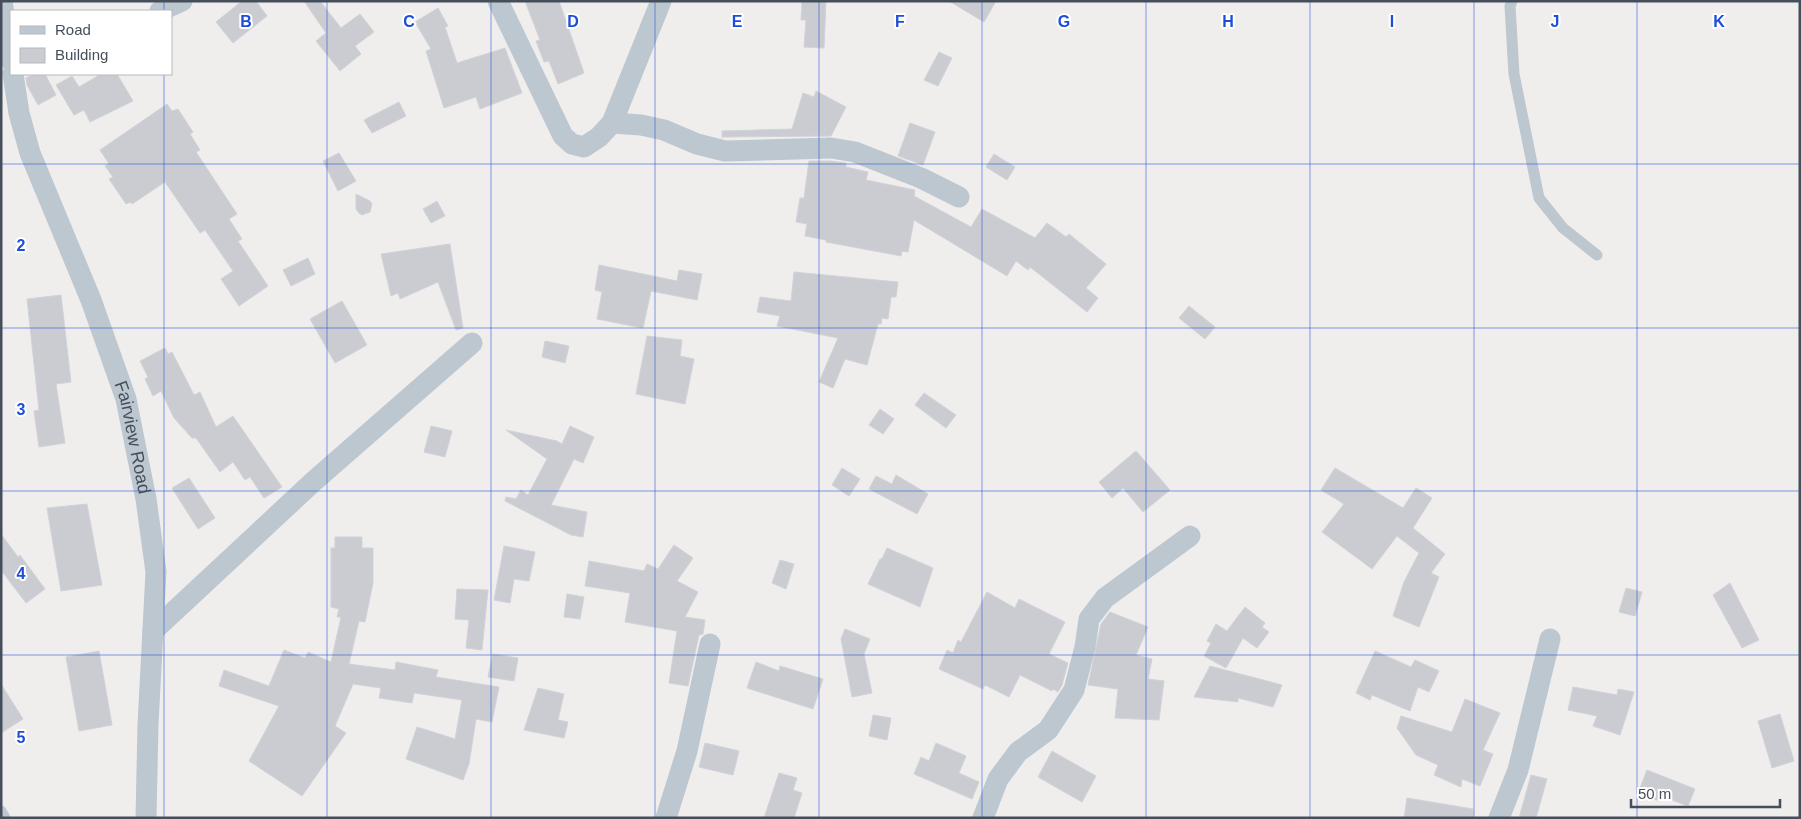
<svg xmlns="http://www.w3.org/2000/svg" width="1801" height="819" viewBox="0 0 1801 819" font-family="Arial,sans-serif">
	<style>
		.building { fill: #caccd2; stroke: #d1d3d9 }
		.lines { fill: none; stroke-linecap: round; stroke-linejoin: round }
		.lane { stroke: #bdc7d0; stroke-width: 11 }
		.street { stroke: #bdc7d0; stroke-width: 21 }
		.grid { fill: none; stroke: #1d4ed8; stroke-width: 1; stroke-opacity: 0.55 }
		.labels { text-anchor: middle; stroke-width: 4; stroke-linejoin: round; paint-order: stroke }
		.street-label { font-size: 18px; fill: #454f5b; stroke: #fff }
		.grid-label { font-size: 16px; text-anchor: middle; font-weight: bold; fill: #1d4ed8; stroke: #fff; stroke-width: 4; stroke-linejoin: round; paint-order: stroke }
	</style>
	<rect width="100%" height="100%" fill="#f0eded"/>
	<!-- building -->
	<path class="building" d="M242,1H256L267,16L233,43L216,22Z
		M304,1H320L341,28L360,14L374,32L355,46L361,54L340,71L316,41L326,33Z
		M525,1H559L584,73L558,84L549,61L544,62L536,41L540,40Z
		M802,1H826L824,48L804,47L806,20H801Z
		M949,1H996L984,22Z
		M438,8L448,26L445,27L457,63L505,48L522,93L480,109L476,97L444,108L426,51L431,49L415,22Z
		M939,52L952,58L938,86L924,80Z
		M34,74H45L56,95L38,105L27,85L26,78Z
		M101,74H117L133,101L90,122L84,110L74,115L56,85L72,76L79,87Z
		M816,91L846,107L831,136L722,137V131L792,129L803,93L814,97Z
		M399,102L406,116L372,133L364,120Z
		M167,104L172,111L178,109L193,132L190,134L200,150L196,152L237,214L229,219L242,239L238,241L268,286L239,306L221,279L233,271L205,230L200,233L165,182L132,204L130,202L126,204L109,179L113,177L105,166L109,164L100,150Z
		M910,123L935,132L923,165L898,156Z
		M339,153L356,181L338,191L323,161Z
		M994,154L1015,167L1007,180L986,167Z
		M809,161H830L846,163V167L868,172L866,180L915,190L914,196L971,227L982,209L1035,238L1047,223L1066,237L1069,234L1106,264L1086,288L1098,298L1087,312L1030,267L1028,270L1016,261L1007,276L914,220L908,252L902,251L901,256L826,242V240L805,236L807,224L796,222L800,198H804Z
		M356,194L370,201L372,204L370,212L362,215L359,213L356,209Z
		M437,201L445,216L431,223L423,209Z
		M450,244L463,328L456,330L438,282L400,299L398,293L391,296L381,254Z
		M308,258L315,274L291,286L283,270Z
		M599,265L677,281L679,270L702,274L697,300L651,291L643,328L597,319L602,292L595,290Z
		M794,272L898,282L896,297H891L888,319L882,318L881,324H878L867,365L845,359L833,388L819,382L838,338L777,326L780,316L757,312L760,297L791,301Z
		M61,295L71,382L56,384L65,443L39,447L34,411L39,410L27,299Z
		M342,301L367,345L335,363L310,319Z
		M1189,306L1215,327L1205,339L1179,318Z
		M647,336L682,340L680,356L694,359L685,404L636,394Z
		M545,341L569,346L565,363L542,357Z
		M165,348L168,354L172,352L194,395L200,392L216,427L233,416L282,487L264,498L250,477L245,480L233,462L220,472L196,438H192L174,418L161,391L153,396L145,379L148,377L140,361Z
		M924,393L956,415L946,428L915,405Z
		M880,409L894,419L883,434L869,425Z
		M431,426L452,431L445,457L424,452Z
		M570,426L594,437L583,463L574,459L551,505L587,512L583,537L571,535L505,501L506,497L516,499L521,490L528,495L547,459L506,430L557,441L562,444Z
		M1136,451L1170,490L1143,512L1123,488L1112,498L1099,482Z
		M842,468L860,479L849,496L832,485Z
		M1335,468L1403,508L1416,488L1432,498L1413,528L1445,554L1431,573L1439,577L1419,627L1393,616L1404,582L1419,553L1397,536L1372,569L1322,532L1344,504L1321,490Z
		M896,475L928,494L917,514L869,489L876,476L892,484Z
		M189,478L215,518L198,529L172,488Z
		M87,504L102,585L61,591L47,508Z
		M1,534L18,557L20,555L45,589L26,603L1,570Z
		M335,537H362V548H373V583L365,622L359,621L349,664L395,670L396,662L438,670L436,677L499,687L492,722L476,719L469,764L463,780L406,759L417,727L455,739L462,700L414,693L412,703L379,698L381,688L353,684L335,726L346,733L302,796L249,761L279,706L219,686L224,670L269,686L284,650L305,658L308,652L331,662L341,617H337L339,609L331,607V548H335Z
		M674,545L693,558L677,581L698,592L685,617L705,620L703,634L699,635L688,686L669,683L677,631L625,622L630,593L585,586L589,561L644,571L647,564L658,569Z
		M504,546L535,552L529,581L514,579L510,603L494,600Z
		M887,548L933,568L920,607L868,584L880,559H882Z
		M780,560L794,564L786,589L772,583Z
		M1730,583L1759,640L1742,648L1713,595Z
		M1626,588L1642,592L1635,616L1619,612Z
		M457,589L488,590L482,650L466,648L469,620L455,619Z
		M987,592L1015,608L1019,599L1065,622L1049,654L1068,663L1062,685L1058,692L1053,689L1052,691L1020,675L1009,697L985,685L983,689L939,669L947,650L953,653L958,640L961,642Z
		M567,594L584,597L580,619L564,617Z
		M1245,607L1265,623L1262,627L1269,632L1257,648L1243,638L1226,668L1204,656L1211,643L1207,641L1216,624L1227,631Z
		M1110,612L1148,627L1136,655L1152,659L1148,679L1164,681L1159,720L1115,718L1118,689L1088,685L1101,624Z
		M845,629L870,639L864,654L872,693L852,697L841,639Z
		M99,651L112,725L79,731L66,657Z
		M1375,651L1411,667L1415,660L1439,671L1429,692L1418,687L1410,711L1372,695L1370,700L1356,693Z
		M493,654L518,658L514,681L488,677Z
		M756,662L779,671L780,666L823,679L813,709L747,688Z
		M1210,666L1282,685L1273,707L1238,698V702L1194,697Z
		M1,684L23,719L1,733Z
		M1573,687L1617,695L1618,689L1634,692L1620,735L1593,726L1597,716L1568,710Z
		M538,688L564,694L558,720L568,722L564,738L524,730Z
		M1465,699L1500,713L1483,750L1493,754L1480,786L1462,779L1461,787L1434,775L1438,765L1416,755L1397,728L1401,716L1452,732Z
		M1780,714L1794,761L1772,768L1758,721Z
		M873,715L891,718L887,740L869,736Z
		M705,743L739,751L733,775L699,767Z
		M936,743L966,756L959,773L979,782L972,799L914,774L921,757L929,761Z
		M1052,751L1096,776L1082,802L1038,777Z
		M1647,770L1695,789L1688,806L1661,796L1659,801L1638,793Z
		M779,773L797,778L793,790L802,793L794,818H764Z
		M1531,775L1547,779L1536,818H1519Z
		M1407,798L1473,809V818H1404Z"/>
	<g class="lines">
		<!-- lane -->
		<path class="lane" d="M1512,1L1510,6L1514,74L1539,198L1563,228L1597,255
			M1,811L5,818"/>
		<!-- street -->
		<g class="street">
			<path d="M2,1L11,61"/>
			<path d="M498,1L563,136L572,144L584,147L599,137L612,123L661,1"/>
			<path d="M160,11L182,1"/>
			<path id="s1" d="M13,74L19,113L30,153L91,300L126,399L146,499L156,572L148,724L146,818"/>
			<path d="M612,123L641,125L664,130L697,144L725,151L831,148L855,152L921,178L959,197"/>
			<path d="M153,631L314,481L472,343"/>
			<path d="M666,818L687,751L710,644"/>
			<path d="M983,818L998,779L1018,752L1048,730L1074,690L1085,647L1089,619L1105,598L1190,536"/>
			<path d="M1499,818L1518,770L1550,639"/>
		</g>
	</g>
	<!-- grid -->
	<path class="grid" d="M164,1V11M327,1V818M491,1V818M655,1V818M819,1V818M982,1V818M1146,1V818M1310,1V818M1474,1V818M1637,1V818M164,74V818M1,164H1800M1,328H1800M1,491H1800M1,655H1800"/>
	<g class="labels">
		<!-- street labels -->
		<g class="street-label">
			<text dy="6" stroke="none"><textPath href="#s1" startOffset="384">Fairview Road</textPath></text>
		</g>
	</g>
	<g class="grid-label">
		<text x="246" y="27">B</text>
		<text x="409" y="27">C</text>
		<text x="573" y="27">D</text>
		<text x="737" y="27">E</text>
		<text x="900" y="27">F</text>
		<text x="1064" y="27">G</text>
		<text x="1228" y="27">H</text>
		<text x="1392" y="27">I</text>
		<text x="1555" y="27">J</text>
		<text x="1719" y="27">K</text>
		<text x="21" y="251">2</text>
		<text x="21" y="415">3</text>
		<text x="21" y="579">4</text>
		<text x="21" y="743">5</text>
	</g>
	<!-- border -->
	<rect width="1801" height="819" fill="none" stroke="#454f5b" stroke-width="5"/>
	<!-- legend -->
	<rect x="10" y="10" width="162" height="65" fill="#ffffff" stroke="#b5b9bd"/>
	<rect x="20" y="26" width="25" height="8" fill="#bdc7d0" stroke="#b5b9bd"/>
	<text x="55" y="35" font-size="15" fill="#454f5b">Road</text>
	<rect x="20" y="48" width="25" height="15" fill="#caccd2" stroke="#b5b9bd"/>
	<text x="55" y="60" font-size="15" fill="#454f5b">Building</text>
	<!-- scale -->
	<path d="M1631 799v8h149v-8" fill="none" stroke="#454f5b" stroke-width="2.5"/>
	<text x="1638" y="799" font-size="15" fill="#454f5b" stroke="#ffffff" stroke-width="4" paint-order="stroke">50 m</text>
</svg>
